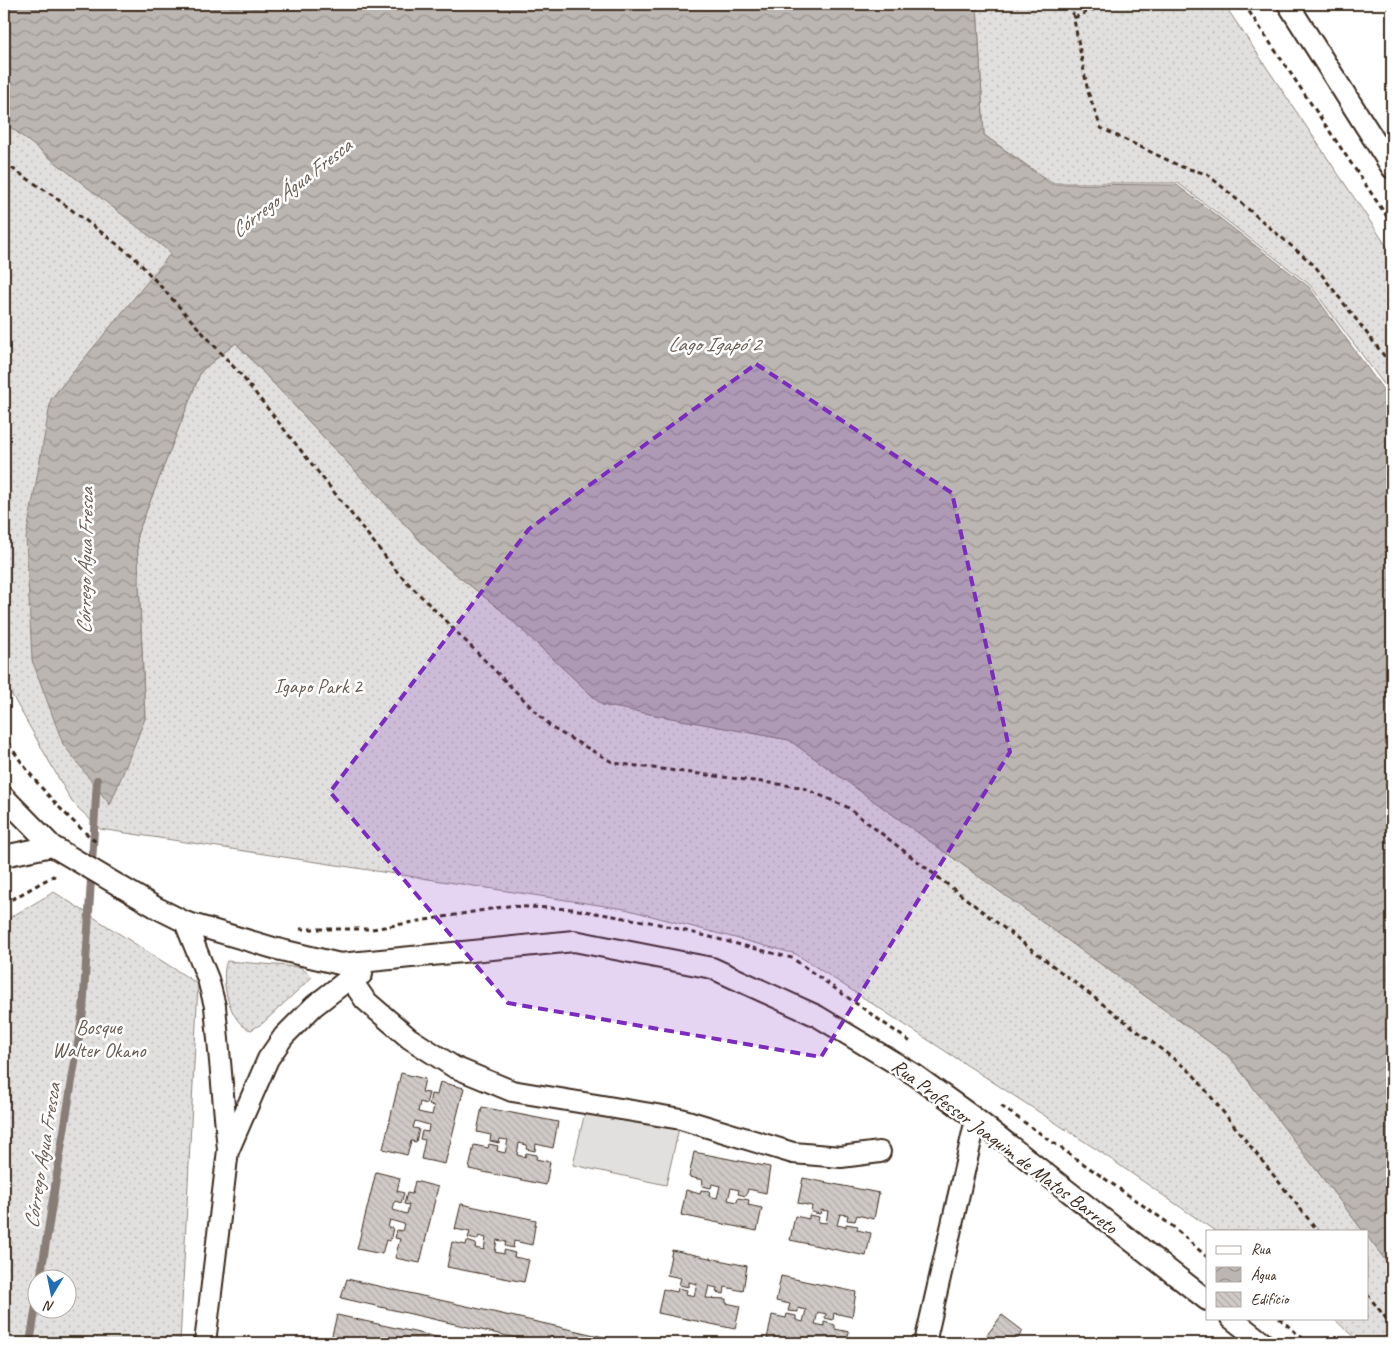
<svg xmlns="http://www.w3.org/2000/svg" width="1396" height="1347" viewBox="0 0 1396 1347" font-family="Caveat,sans-serif">
	<style>
		.grass { fill: url(#grass-dots); stroke: #8e857e; fill-rule: evenodd }
		.garden { fill: #e2e0de; stroke: #8e857e }
		.water { fill: url(#water-waves); stroke: #887e77 }
		.lines { fill: none; stroke-linecap: round; stroke-linejoin: round }
		.stream { stroke: #887e77; stroke-width: 8 }
		.building { fill: url(#building-back-hatch); stroke: #3b2a1e }
		.minor-casing { stroke: #3b2a1e; stroke-width: 24 }
		.path { stroke: #3b2a1e; stroke-width: 3; stroke-dasharray: 5 4; stroke-linecap: butt }
		.minor { stroke: #fff; stroke-width: 20 }
		.marked { fill: #7b2cbf; fill-opacity: 0.2; stroke: #7b2cbf; stroke-width: 4; stroke-dasharray: 10 6; stroke-linejoin: round }
		.labels { text-anchor: middle; stroke-width: 5; stroke-linejoin: round; paint-order: stroke }
		.park-label { font-size: 20px; fill: #65584e; stroke: #fff }
		.street-label { font-size: 20px; fill: #3b2a1e; stroke: #fff }
		.water-label { font-size: 21px; font-style: italic; fill: #685b52; stroke: #fff }
	</style>
	<defs>
		<pattern id="grass-dots" width="8" height="8" patternUnits="userSpaceOnUse" patternTransform="scale(1.25)"><rect width="8" height="8" fill="#e2e0de"/><path d="M2 2h.1M6 6h.1" fill="none" stroke="#c3c0be" stroke-width="1.8" stroke-linecap="round"/></pattern>
		<pattern id="water-waves" width="16" height="10" patternUnits="userSpaceOnUse" patternTransform="scale(1.25)"><rect width="16" height="10" fill="#bcb6b3"/><path d="M0 5q4-4 8 0t8 0" fill="none" stroke="#9a9491"/></pattern>
		<pattern id="building-back-hatch" width="6" height="6" patternUnits="userSpaceOnUse" patternTransform="scale(1.25)"><rect width="6" height="6" fill="#cfcac7"/><path d="M-1 5l2 2M0 0l6 6M5-1l2 2" fill="none" stroke="#b3aeaa"/></pattern>
	</defs>
	<rect width="100%" height="100%" fill="#fff"/>
	<filter id="ink" filterUnits="userSpaceOnUse"><feTurbulence type="fractalNoise" baseFrequency=".02" numOctaves="2"/><feDisplacementMap in="SourceGraphic" scale="10" xChannelSelector="R" yChannelSelector="G"/><feConvolveMatrix kernelMatrix="1 2 1 2 8 2 1 2 1" color-interpolation-filters="sRGB"/></filter>
	<g filter="url(#ink)">
		<!-- grass -->
		<path class="grass" d="M977,4H1224L1392,254V395L1310,285L1178,183H1052L984,135Z
			M4,122L172,253L51,399L145,719L137,535L201,371L236,343L438,560L501,610L602,705L789,740L1230,1057L1363,1231H1215L1099,1151L796,954L625,909L100,829L72,802L4,681Z
			M54,892L198,984L180,1343H4V921ZM38,1280H68V1310H38Z
			M227,961L300,967L312,977L263,1023L251,1030C230,1025 219,979 227,961Z
			M1367,1236L1392,1269V1343H1360L1333,1318H1367Z"/>
		<!-- garden -->
		<path class="garden" d="M586,1107L679,1128L666,1185L573,1165Z"/>
		<!-- water -->
		<path class="water" d="M4,4H977L984,135L1051,184L1177,185L1309,287L1392,402V1269L1367,1236V1231H1363L1230,1057L789,740L602,705L501,610L438,560L236,343L201,371L137,535L145,719L110,805L63,744L32,660L26,538L51,399L171,253L4,122Z"/>
		<g class="lines">
			<!-- stream -->
			<path class="stream" d="M40,1280L83,1012L97,780
				M30,1343L38,1294"/>
		</g>
		<!-- building -->
		<path class="building" d="M401,1073L425,1079L422,1092L429,1093L426,1104L420,1102L418,1112L432,1115L434,1106L429,1105L431,1094L437,1095L440,1082L464,1088L445,1164L421,1159L425,1140L420,1139L422,1131L428,1132L429,1125L415,1121L413,1128L419,1129L416,1142L411,1141L407,1155L383,1149Z
			M482,1107L558,1122L553,1148L536,1144L535,1151L526,1149L527,1145L519,1143L517,1155L525,1157L526,1153L537,1155L536,1159L550,1162L546,1185L469,1169L474,1145L488,1148L489,1144L498,1146L497,1151L505,1153L508,1140L500,1139L499,1143L490,1141L491,1135L477,1132Z
			M694,1152L770,1167L766,1193L748,1189L746,1196L738,1194L739,1190L731,1188L728,1200L737,1202L738,1198L749,1200L748,1205L762,1208L757,1231L681,1215L686,1190L700,1194L701,1190L710,1191L709,1196L717,1198L720,1186L712,1184L711,1188L702,1186L703,1180L689,1177Z
			M376,1172L400,1178L397,1191L404,1193L401,1203L395,1201L393,1210L407,1214L409,1205L404,1204L407,1193L412,1194L415,1181L438,1187L420,1263L395,1258L400,1239L395,1238L397,1230L402,1231L404,1224L390,1220L388,1227L393,1228L390,1241L386,1240L382,1254L357,1249Z
			M803,1178L879,1193L874,1219L857,1215L855,1221L847,1220L848,1215L840,1214L837,1225L846,1227V1224L858,1226L857,1230L871,1233L866,1256L790,1240L795,1216L809,1219V1215L819,1217L818,1222L826,1223L828,1211L821,1210L820,1214L811,1212L812,1206L798,1203Z
			M461,1204L536,1220L532,1245L514,1241L513,1248L505,1246L506,1242L497,1240L495,1252L504,1254V1250L515,1253L514,1257L529,1260L524,1282L447,1267L452,1242L466,1245L467,1241L476,1244L475,1248L484,1250L486,1238L479,1236L477,1240L468,1238L470,1232L455,1229Z
			M672,1250L747,1266L743,1291L725,1287L724,1294L716,1292L717,1288L709,1286L706,1298L726,1299V1303L740,1306L735,1329L658,1313L663,1289L677,1292L678,1288L687,1290L686,1294L694,1296L697,1284L689,1282V1287L679,1285L681,1278L667,1275Z
			M781,1276L856,1292L852,1317L834,1313L833,1320L825,1318L826,1314L818,1312L815,1324L824,1326V1322L835,1325V1329L849,1332L846,1343H789L767,1339L772,1315L786,1318L787,1314L796,1316V1320L803,1322L806,1310L798,1308V1312L788,1311L790,1304L776,1301Z
			M347,1279L630,1343H538L341,1298Z
			M337,1315L464,1343H330Z
			M1002,1315L1023,1331L1014,1343H981Z"/>
		<g class="lines">
			<!-- minor casing -->
			<g class="minor-casing">
				<path id="minor" d="M1288,4L1392,168
					M4,797L52,846L157,908L185,922L277,949L340,964L574,941L712,968L817,1016L915,1075L976,1119L1207,1300
					M4,856L52,846
					M185,922L208,979L215,1006L228,1150L205,1343
					M350,978L365,1000L409,1038L454,1067L512,1091L681,1119L793,1153L841,1157L880,1152
					M229,1149L268,1059L284,1036L314,1006L350,978L362,974
					M1231,1318L1263,1343
					M925,1343L976,1119"/>
			</g>
			<!-- path -->
			<path class="path" d="M1071,4L1088,92L1101,128L1182,167L1207,174L1315,266L1392,366
				M1244,4L1392,224
				M1074,18L1105,4
				M4,163L52,195L134,257L241,375L399,574L552,728L614,763L801,787L847,807L1192,1073L1318,1231
				M4,736C29,777 60,811 96,842
				M4,904L53,876L55,877
				M300,929H372L508,906L572,909L655,923L792,958L912,1043
				M1001,1106L1171,1225L1207,1257
				M1367,1294L1392,1326
				M1279,1318L1308,1343"/>
			<!-- minor -->
			<use href="#minor" class="minor"/>
		</g>
	</g>
	<!-- marked area -->
	<path class="marked" d="M756,364L952,493L1010,752L821,1057L508,1003L330,792L529,529Z"/>
	<g class="labels">
		<!-- park labels -->
		<g class="park-label">
			<text x="318" y="693">Igapo Park 2</text>
			<text x="99" y="1034">Bosque<tspan x="99" dy="23">Walter Okano</tspan></text>
		</g>
		<!-- street labels -->
		<g class="street-label">
			<text transform="translate(1005 1146) rotate(37)" y="7">Rua Professor Joaquim de Matos Barreto</text>
		</g>
		<!-- water labels -->
		<g class="water-label">
			<text transform="translate(291 188) rotate(-38)" y="7">Córrego Água Fresca</text>
			<text x="714" y="351">Lago Igapó 2</text>
			<text transform="translate(85 561) rotate(-89)" y="7">Córrego Água Fresca</text>
			<text transform="translate(42 1156) rotate(-81)" y="7">Córrego Água Fresca</text>
		</g>
	</g>
	<!-- margin -->
	<rect width="1396" height="1347" fill="none" stroke="#fff" stroke-width="20"/>
	<rect x="10" y="10" width="1376" height="1327" fill="none" stroke="#3b2a1e" stroke-width="2" filter="url(#ink)"/>
	<!-- legend -->
	<rect x="1206" y="1230" width="162" height="90" fill="#ffffff" stroke="#b1aaa5"/>
	<rect x="1216" y="1246" width="25" height="8" fill="#ffffff" stroke="#b1aaa5"/>
	<text x="1251" y="1254" font-size="15" fill="#3b2a1e">Rua</text>
	<rect x="1216" y="1267" width="25" height="15" fill="url(#water-waves)" stroke="#b1aaa5"/>
	<text x="1251" y="1280" font-size="15" fill="#3b2a1e">Água</text>
	<rect x="1216" y="1292" width="25" height="15" fill="url(#building-back-hatch)" stroke="#b1aaa5"/>
	<text x="1251" y="1304" font-size="15" fill="#3b2a1e">Edifício</text>
	<!-- north arrow -->
	<g transform="translate(52 1294) rotate(190)"><circle r="24" fill="#ffffff" stroke="#b1aaa5"/>
	<path d="M0-4L9 19L0 12L-9 19Z" fill="#1f6fb2"/>
	<text y="-8" font-size="14" font-weight="bold" text-anchor="middle" fill="#3b2a1e">N</text>
	</g>
</svg>
